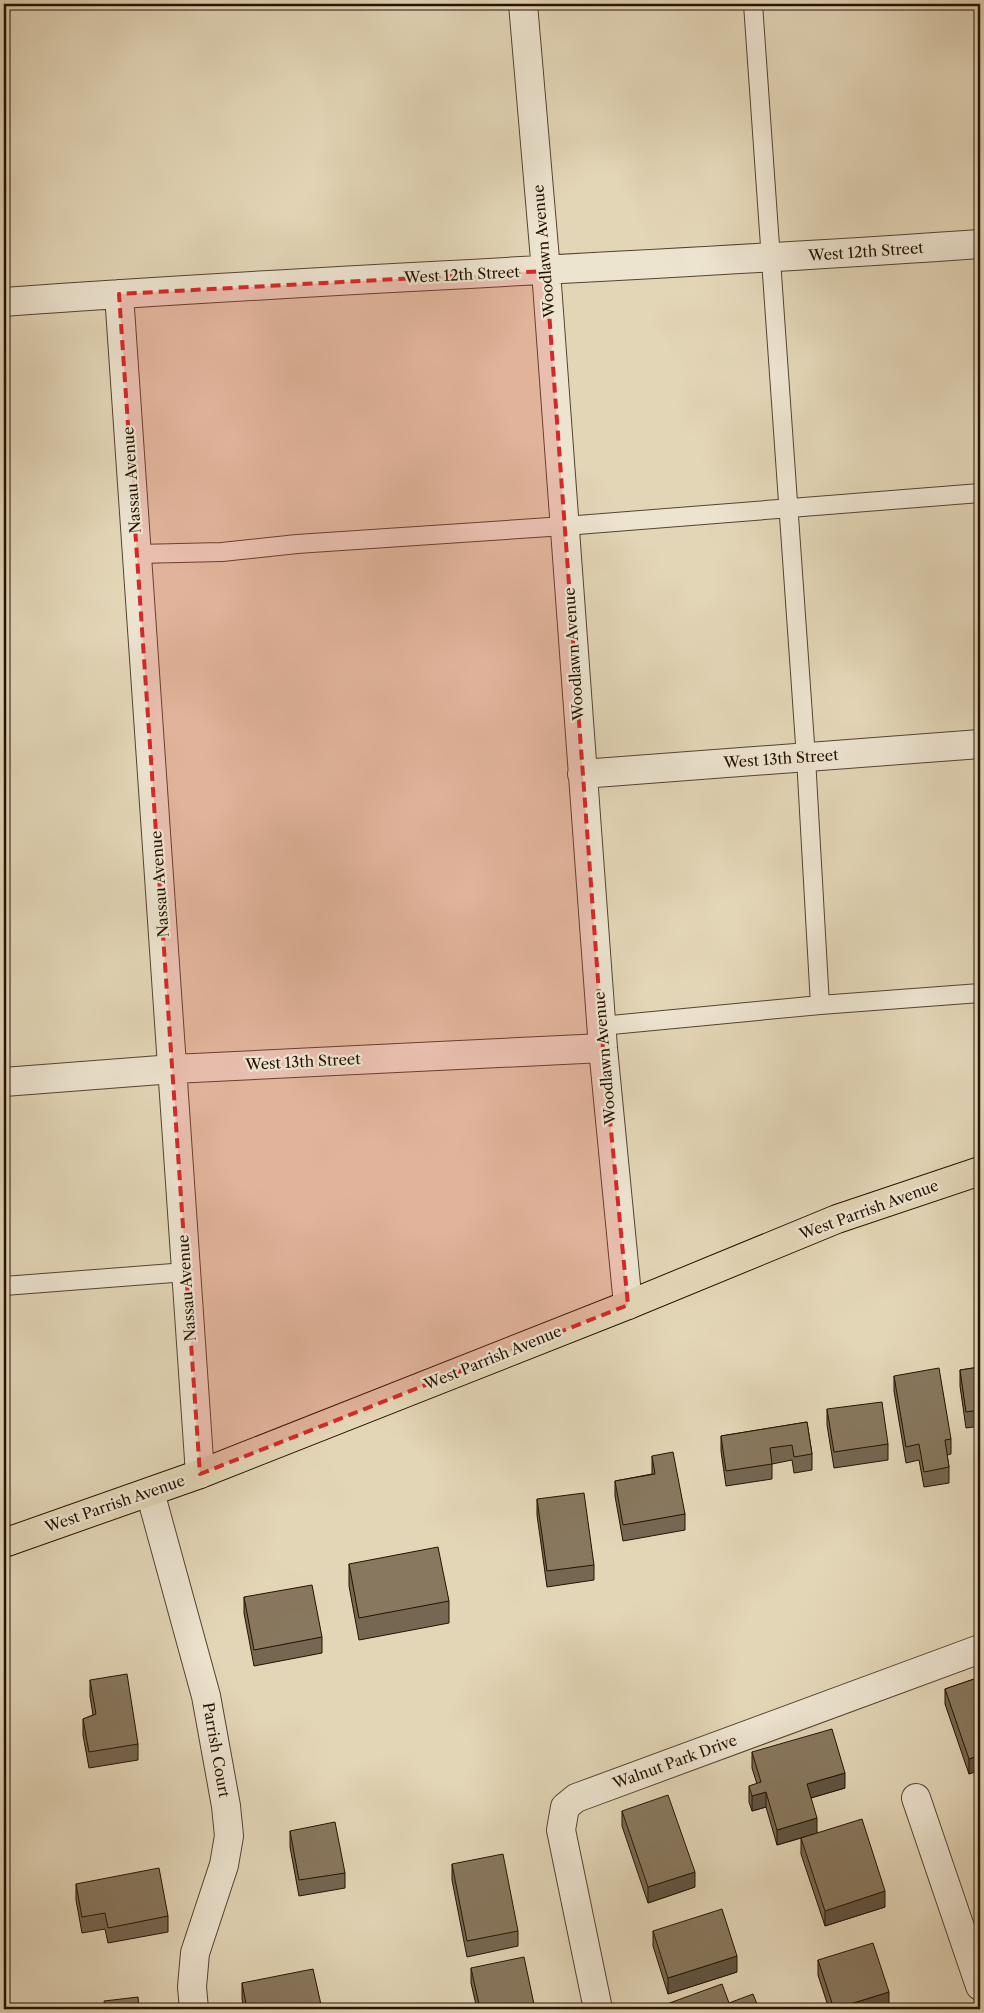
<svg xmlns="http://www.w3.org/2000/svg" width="984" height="2013" viewBox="0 0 984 2013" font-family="'Libre Caslon Text',serif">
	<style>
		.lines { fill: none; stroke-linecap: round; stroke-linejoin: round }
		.service-casing { stroke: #54432e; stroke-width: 20 }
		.minor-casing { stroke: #54432e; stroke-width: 30 }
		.primary-casing { stroke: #251200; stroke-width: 30 }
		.service { stroke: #ede4d0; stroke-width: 18 }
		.minor { stroke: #ede4d0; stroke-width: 28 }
		.primary { stroke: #e3d6b7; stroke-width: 28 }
		.wall { fill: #756752; stroke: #251200 }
		.shaded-wall { fill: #5f5442; stroke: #251200 }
		.building { fill: #88785f; stroke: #251200 }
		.marked { fill: #d62828; fill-opacity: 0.2; stroke: #d62828; stroke-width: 4; stroke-dasharray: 10 6; stroke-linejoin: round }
		.labels { text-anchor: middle; stroke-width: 4.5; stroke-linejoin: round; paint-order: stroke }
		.street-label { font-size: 15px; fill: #251200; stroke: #ede4d0 }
	</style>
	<rect width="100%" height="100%" fill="#e3d6b7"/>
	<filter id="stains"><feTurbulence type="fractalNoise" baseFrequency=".004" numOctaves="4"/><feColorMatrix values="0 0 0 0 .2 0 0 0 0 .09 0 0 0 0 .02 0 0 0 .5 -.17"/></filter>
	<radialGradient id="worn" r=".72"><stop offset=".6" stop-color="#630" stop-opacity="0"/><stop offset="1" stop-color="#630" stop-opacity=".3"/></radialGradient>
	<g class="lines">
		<!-- service casing -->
		<g class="service-casing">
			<path id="service" d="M753,4L806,758L820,1005
				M137,554L222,552L297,544L565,526L980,493
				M601,1026L820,1005L980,993
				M4,1286L186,1272"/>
		</g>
		<!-- minor casing -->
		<g class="minor-casing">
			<path id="minor" d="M523,4L546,271L603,1048L628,1305
				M119,294L200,1474
				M4,302C329,278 655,267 980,244
				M582,774L980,744
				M4,1082L173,1069L603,1048
				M150,1492L206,1696L226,1806L229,1836L224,1865L195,1953L192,1987L194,2009
				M916,1798L980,1986
				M598,2009L561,1830L565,1807L576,1798L980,1649"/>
		</g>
		<!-- primary casing -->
		<g class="primary-casing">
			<path id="primary" d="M4,1543L200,1474L628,1305L837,1219L980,1171"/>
		</g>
		<!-- service -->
		<use href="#service" class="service"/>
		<!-- minor -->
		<use href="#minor" class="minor"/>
		<!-- primary -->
		<use href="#primary" class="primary"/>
	</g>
	<!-- wall -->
	<path class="wall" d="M980,1367V1426L966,1428L960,1386V1370Z
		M894,1376L951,1439V1454L947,1455L949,1467V1483L924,1487L919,1460L906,1463L894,1391Z
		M827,1409L888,1444V1460L834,1468L827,1425Z
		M807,1422L812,1454V1470L794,1473L792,1460L772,1464V1479L726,1486L721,1451V1436Z
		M652,1456L685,1514V1530L623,1541L615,1496V1481L652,1474Z
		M537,1499L594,1565V1580L547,1587L537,1515Z
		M349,1564L449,1601V1623L359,1640L349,1586Z
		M244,1597L322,1637V1653L254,1666L244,1613Z
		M980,1677V1770L969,1774L945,1704V1689Z
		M90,1680L138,1744V1760L89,1768L83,1735V1719L93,1715L90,1696Z
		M752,1752L845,1788L811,1798L817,1833L885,1907L825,1926L801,1854V1838L805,1837L777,1845L766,1807L752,1811L749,1802V1786L757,1784L752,1768Z
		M622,1811L695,1887L648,1903L622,1826Z
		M290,1831L345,1873V1888L299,1896L290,1847Z
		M452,1864L518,1931V1946L467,1957L452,1880Z
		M76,1884L168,1916V1932L108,1943L105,1929L82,1933L76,1900Z
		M653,1931L737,1972L668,1994L653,1946Z
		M818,1960L889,2008L885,2009H829L818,1975Z
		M471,1968L535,2009H477L471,1983Z
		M242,1983L322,2009H244L242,1999Z"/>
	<!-- shaded-wall -->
	<path class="shaded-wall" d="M980,1755V1770L969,1774V1759Z
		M845,1773V1788L807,1799V1784Z
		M766,1792V1807L752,1811V1796Z
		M817,1818V1833L777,1845V1830Z
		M695,1872V1887L648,1903V1887Z
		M885,1891V1907L825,1926V1911Z
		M737,1956V1972L668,1994V1978Z
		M889,1992V2008L885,2009H834Z"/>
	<!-- building -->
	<path class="building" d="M980,1367V1410L966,1412L960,1370Z
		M939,1368L951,1439L945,1440L949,1467L924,1472L919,1444L906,1447L894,1376Z
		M882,1402L888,1444L834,1452L827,1409Z
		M807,1422L812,1454L794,1457L792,1445L770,1448L772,1464L726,1471L721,1436Z
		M673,1452L685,1514L623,1525L615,1481L655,1474L652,1456Z
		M584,1493L594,1565L547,1571L537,1499Z
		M438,1547L449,1601L359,1618L349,1564Z
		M312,1585L322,1637L254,1650L244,1597Z
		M127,1674L138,1744L89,1752L83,1719L96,1714L90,1680Z
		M980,1677V1755L969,1759L945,1689Z
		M832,1729L845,1773L807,1784L817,1818L777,1830L766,1792L752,1796L749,1786L761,1782L752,1752Z
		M668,1795L695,1872L648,1887L622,1811Z
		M862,1819L885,1891L825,1911L801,1838Z
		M335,1822L345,1873L299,1880L290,1831Z
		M503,1854L518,1931L467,1941L452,1864Z
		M159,1868L168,1916L108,1928L105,1913L82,1917L76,1884Z
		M722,1909L737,1956L668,1978L653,1931Z
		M873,1943L889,1992L834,2009L818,1960Z
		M524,1957L535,2009H480L471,1968Z
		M313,1969L322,2009H247L242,1983Z
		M722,1984L729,2003L753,1994L759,2009H666L664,2005Z
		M138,1997L139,2009H105L104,2001Z"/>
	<!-- marked area -->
	<path class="marked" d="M546,271L603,1048L628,1305L200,1474L119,294Z"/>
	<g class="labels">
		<!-- street labels -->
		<g class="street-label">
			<text transform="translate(544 251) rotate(-95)" y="5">Woodlawn Avenue</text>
			<text transform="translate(866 252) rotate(-4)" y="5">West 12th Street</text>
			<text transform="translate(462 275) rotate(-3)" y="5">West 12th Street</text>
			<text transform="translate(132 480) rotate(-94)" y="5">Nassau Avenue</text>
			<text transform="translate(574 654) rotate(-94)" y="5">Woodlawn Avenue</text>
			<text transform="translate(781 759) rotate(-4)" y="5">West 13th Street</text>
			<text transform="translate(160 884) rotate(-94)" y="5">Nassau Avenue</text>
			<text transform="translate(605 1058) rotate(-95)" y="5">Woodlawn Avenue</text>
			<text transform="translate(303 1062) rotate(-3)" y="5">West 13th Street</text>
			<text transform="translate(869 1210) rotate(-20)" y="5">West Parrish Avenue</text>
			<text transform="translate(187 1288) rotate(-94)" y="5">Nassau Avenue</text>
			<text transform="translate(493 1358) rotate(-22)" y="5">West Parrish Avenue</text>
			<text transform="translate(115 1504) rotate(-19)" y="5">West Parrish Avenue</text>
			<text transform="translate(216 1750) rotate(80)" y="5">Parrish Court</text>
			<text transform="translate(675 1762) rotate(-20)" y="5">Walnut Park Drive</text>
		</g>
	</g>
	<!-- margin -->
	<rect width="984" height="2013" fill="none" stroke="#e3d6b7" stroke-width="20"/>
	<rect x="5" y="5" width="974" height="2003" fill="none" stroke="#251200" stroke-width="2.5"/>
	<rect x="10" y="10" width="964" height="1993" fill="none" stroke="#251200"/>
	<rect width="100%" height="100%" filter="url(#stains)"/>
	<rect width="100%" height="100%" fill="url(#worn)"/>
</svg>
